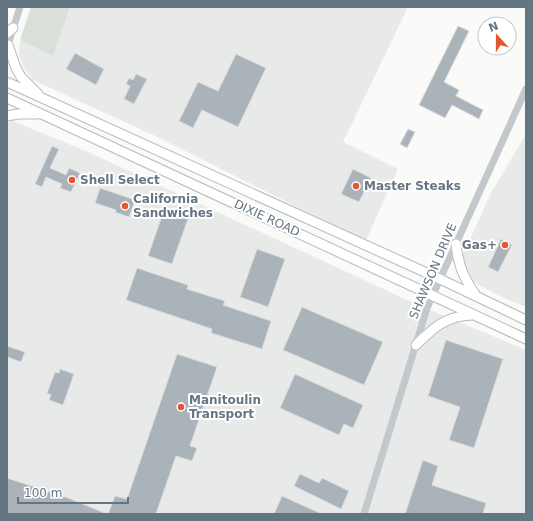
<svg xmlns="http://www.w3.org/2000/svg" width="533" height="521" viewBox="0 0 533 521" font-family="'DejaVu Sans',sans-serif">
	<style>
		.built { fill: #e8e9e9 }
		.green { fill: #dadfd7 }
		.building { fill: #aab3b9; stroke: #dcdcda }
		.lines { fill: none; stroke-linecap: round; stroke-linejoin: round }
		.major-casing { stroke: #b5babe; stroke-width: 11 }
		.minor { stroke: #c3c8cc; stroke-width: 7 }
		.major { stroke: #fff; stroke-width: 9 }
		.poi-dot { fill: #e4572e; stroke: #fff; stroke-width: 1.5 }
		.labels { text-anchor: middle; stroke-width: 4; stroke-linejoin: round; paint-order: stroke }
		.poi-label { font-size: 12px; font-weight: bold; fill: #657683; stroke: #fff; text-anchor: start }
		.street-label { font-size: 12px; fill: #657683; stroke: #fff }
	</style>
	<rect width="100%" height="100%" fill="#fafaf8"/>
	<!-- built -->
	<path class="built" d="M70,7H408L343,142L398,169L366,240L311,214L151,134L33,80L25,70L19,56L20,40L53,55Z
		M13,121L88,152L418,305L526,350V514H7V123Z
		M526,134V307L506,299L473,282L467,277L462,257L491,193Z"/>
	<!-- green -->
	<path class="green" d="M31,7H70L53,56L20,40Z"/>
	<!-- building -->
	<path class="building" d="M458,26L469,31L444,82L459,90L456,96L483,110L479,119L452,105L445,118L419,105Z
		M75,53L104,69L96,85L66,69Z
		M236,54L266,68L238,127L202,110L193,128L179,121L198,82L218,91Z
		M136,74L147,79L134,104L124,99L130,86L126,84L129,78L133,80Z
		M408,129L415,132L407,148L400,144Z
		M52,146L59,149L50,168L66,175L69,168L80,173L71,192L60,188L62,184L46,177L42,187L35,184Z
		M353,169L371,178L359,202L341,194Z
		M100,188L135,200L129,217L115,212L116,210L95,203Z
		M165,207L189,216L172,264L148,256Z
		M501,239L512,245L498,272L488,267Z
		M257,249L285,259L268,307L240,297Z
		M137,268L188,285L187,289L225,301L223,305L271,321L262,349L211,333L212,329L126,300Z
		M302,307L383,342L364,385L283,350Z
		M446,340L503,359L474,448L449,440L460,407L428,396Z
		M7,346L25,352L21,362L7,357Z
		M177,354L217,367L190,446L197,448L192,461L176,456L156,514H108L115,496L127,499Z
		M60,369L74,374L63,405L49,400L51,395L47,393L55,372L59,373Z
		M295,374L363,405L353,428L344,424L339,435L280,408Z
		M423,460L438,466L432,485L486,503L483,514H405Z
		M300,474L319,483L322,478L349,491L341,509L294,486Z
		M7,478L68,498L107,514H7Z
		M282,496L322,514H274Z"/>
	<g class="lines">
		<!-- major casing -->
		<g class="major-casing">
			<path id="major" d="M7,33L13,28
				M8,45L16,68L21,77L38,94
				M7,82L440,279L526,320
				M7,98L526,339
				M7,116L18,114H37
				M456,244C459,268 463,276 476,296
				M416,345C434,327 446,316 472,315"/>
		</g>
		<!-- minor -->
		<path class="minor" d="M7,48L20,7
			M364,514L427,308L526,89"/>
		<!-- major -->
		<use href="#major" class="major"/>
	</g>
	<!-- markers -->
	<g class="poi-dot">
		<circle cx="72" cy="180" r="4"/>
		<circle cx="356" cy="186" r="4"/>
		<circle cx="125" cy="206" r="4"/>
		<circle cx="505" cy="245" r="4"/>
		<circle cx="181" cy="407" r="4"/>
	</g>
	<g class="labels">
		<!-- poi labels -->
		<g class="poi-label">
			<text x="80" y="184">Shell Select</text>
			<text x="364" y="190">Master Steaks</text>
			<text x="133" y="203">California<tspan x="133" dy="14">Sandwiches</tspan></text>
			<text x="497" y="249" text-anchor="end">Gas+</text>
			<text x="189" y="404">Manitoulin<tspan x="189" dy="14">Transport</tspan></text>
		</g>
		<!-- street labels -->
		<g class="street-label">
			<text transform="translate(267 218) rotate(25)" y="4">DIXIE ROAD</text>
			<text transform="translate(433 271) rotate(-67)" y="4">SHAWSON DRIVE</text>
		</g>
	</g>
	<!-- border -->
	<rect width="533" height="521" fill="none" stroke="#657683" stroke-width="16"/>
	<!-- north arrow -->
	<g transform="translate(497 36) rotate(339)"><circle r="19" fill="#ffffff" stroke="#c1c8cd"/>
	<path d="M0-3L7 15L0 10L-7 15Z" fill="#e4572e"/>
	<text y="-6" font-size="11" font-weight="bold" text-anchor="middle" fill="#657683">N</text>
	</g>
	<!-- scale -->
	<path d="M18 497v6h110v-6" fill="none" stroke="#657683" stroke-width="2"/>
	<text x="24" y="497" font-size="12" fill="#657683" stroke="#ffffff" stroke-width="3" paint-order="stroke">100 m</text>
</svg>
